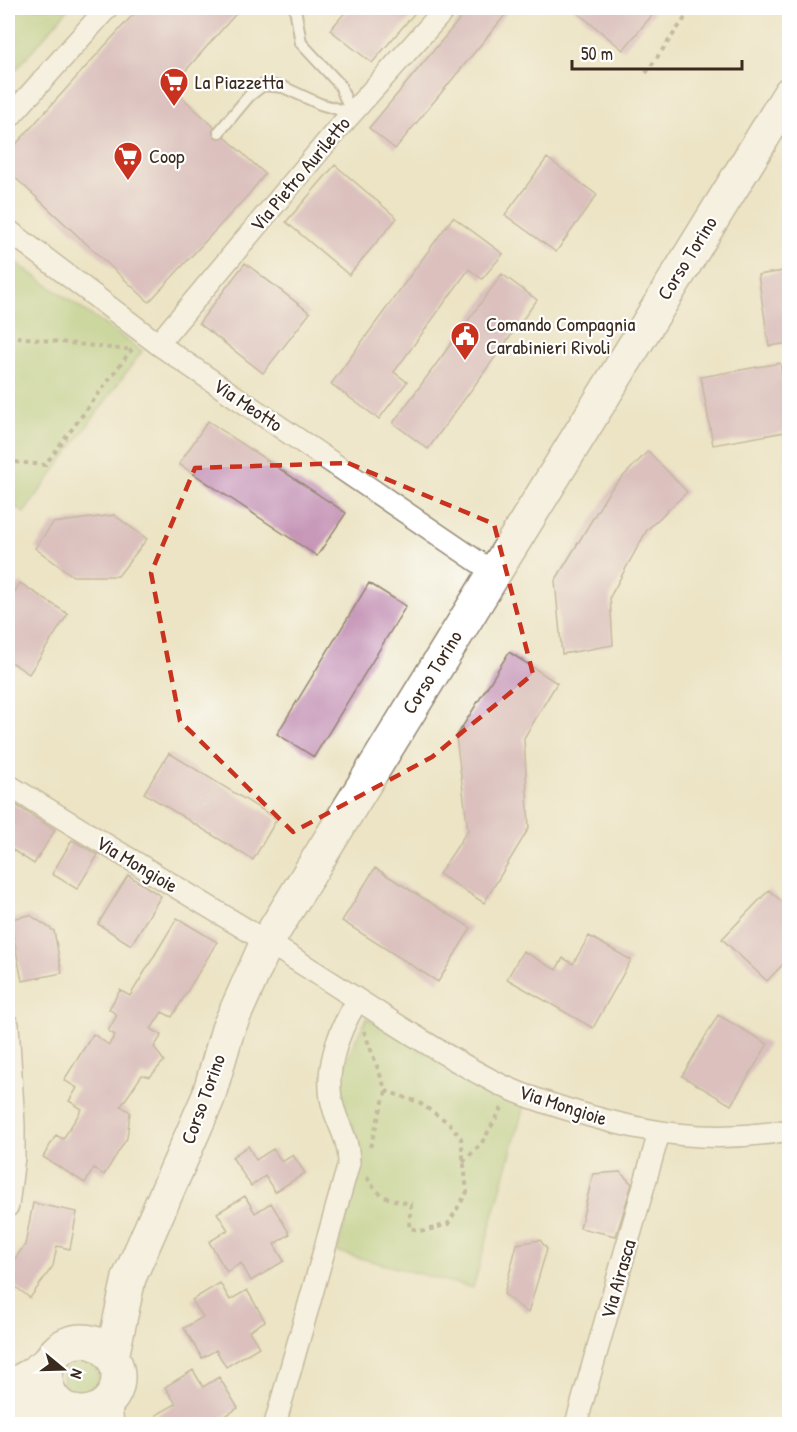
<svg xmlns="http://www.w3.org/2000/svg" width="797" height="1432" viewBox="0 0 797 1432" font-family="'Patrick Hand',sans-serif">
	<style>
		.green { fill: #a5c872; stroke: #707948; stroke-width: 1.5 }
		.building { fill: #c696b7 }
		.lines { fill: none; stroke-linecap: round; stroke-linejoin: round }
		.lane-casing { stroke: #948772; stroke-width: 14 }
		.street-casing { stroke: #948772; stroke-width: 24 }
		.primary-casing { stroke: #948772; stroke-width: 36 }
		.path { stroke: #948772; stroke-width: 4; stroke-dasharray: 4.5 4.5; stroke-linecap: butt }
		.lane { stroke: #fff; stroke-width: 10 }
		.street { stroke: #fff; stroke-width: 21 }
		.primary { stroke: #fff; stroke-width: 33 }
		.marked { fill: none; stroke: #c8321e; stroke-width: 4.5; stroke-dasharray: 12 8; stroke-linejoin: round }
		.labels { text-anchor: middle; stroke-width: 4.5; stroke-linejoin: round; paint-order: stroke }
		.poi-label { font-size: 20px; fill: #3b2a1e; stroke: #fff; text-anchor: start }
		.street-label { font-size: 20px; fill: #3b2a1e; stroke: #fff }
	</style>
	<rect width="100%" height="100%" fill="#fff"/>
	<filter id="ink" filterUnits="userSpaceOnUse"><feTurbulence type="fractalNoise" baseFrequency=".0167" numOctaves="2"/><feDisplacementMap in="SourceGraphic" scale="12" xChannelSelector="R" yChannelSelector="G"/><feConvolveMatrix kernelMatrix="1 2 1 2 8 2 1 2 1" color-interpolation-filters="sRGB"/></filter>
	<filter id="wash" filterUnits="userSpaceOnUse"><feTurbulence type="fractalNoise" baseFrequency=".008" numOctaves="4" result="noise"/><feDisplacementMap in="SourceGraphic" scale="24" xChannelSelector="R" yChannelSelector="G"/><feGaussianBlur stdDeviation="1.35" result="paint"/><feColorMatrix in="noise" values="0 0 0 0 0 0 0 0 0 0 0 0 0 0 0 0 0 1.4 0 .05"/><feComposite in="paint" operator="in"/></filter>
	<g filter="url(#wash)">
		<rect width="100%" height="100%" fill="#ece4c5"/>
		<!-- green -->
		<path class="green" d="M8,8H69L8,79Z
			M8,257L142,351L24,513L8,501Z
			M367,1018L493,1092L524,1106L473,1288L337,1252L362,1161C362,1141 353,1130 346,1112C332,1076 351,1050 367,1018Z
			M63 1378a18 18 0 1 1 36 0a18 18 0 1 1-36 0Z"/>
		<g id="blocks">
			<!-- building -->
			<path class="building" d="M139,8H241L171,87L265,174L249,194L149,302L8,171V153Z
				M349,8H419L372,63L330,30Z
				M469,8H511L395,149L369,128Z
				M572,8H647L654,13L623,50Z
				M547,158L597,195L556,252L505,215Z
				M335,165L397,218L349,275L286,222Z
				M453,217L503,254L482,279L469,269L394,372L407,382L379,419L331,384Z
				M245,263L310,313L263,373L199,323Z
				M790,270V343L769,346L758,275Z
				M502,274L537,300L428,449L393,423Z
				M780,363L790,416V431L713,445L701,377Z
				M208,421L346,513L317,556L179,464Z
				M648,451L687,492L647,530L610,597L613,645L562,654L555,581L610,490Z
				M114,515L147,539L118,576H73L35,548L53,523Z
				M20,583L68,614L29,674L8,660V602Z
				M369,583L406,606L314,757L277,734Z
				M509,652L557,683L524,738L529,828L484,903L439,874L468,830L456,737Z
				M169,753L277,819L253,860L144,793Z
				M11,802L55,830L34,864L8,847V807Z
				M72,840L98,855L77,889L52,874Z
				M375,868L471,928L438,982L342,921Z
				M128,875L161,896L131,945L98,924Z
				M769,890L790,909V957L767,981L722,939Z
				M30,915L54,931L62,973L22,981L10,919Z
				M177,918L217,942L172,1017L162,1012L151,1029L162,1035L154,1047L164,1061L150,1077L142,1075L121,1106L130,1112L127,1138L104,1175L94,1168L85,1183L43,1157L56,1135L63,1139L82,1109L69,1101L77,1088L64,1080L93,1034L109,1045L115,1035L108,1031L117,1015L109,1009L120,990L130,996Z
				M589,936L631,960L593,1028L507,979L523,951L556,970L563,958L573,964Z
				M718,1015L768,1044L731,1105L682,1076Z
				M248,1146L256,1160L273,1149L282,1162L293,1155L305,1173L275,1192L265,1176L251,1186L232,1157Z
				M620,1172L632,1184L616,1236L580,1228L593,1174Z
				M245,1196L255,1213L271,1203L290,1234L274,1244L284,1261L251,1281L241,1263L227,1272L209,1242L228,1230L217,1213Z
				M33,1203L77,1212L70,1249L57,1246L53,1266L30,1298L8,1281V1268L25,1245Z
				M540,1240L547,1249L528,1313L504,1294L517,1244Z
				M220,1283L230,1300L247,1290L265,1321L249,1331L259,1347L226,1367L216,1350L202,1358L184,1328L203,1317L192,1300Z
				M193,1370L203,1387L219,1377L238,1408L222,1418L226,1424H162L156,1415L176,1404L165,1387Z"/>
		</g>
	</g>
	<g filter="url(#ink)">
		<use href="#blocks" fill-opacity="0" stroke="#948772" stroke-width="1.5"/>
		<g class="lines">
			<!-- lane casing -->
			<g class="lane-casing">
				<path id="lane" d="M219,132L249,96L263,85L283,87L320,104L351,113L340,85L301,43L295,8"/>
			</g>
			<!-- street casing -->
			<g class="street-casing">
				<path id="street" d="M8,119L107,8
					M8,230L158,344L493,572
					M158,344L335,132L446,8
					M8,785C94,838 181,890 267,942C343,988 416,1041 495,1082C520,1095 549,1104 576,1112C650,1134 712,1144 790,1130
					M8,1025L14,1125V1157L8,1206
					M110,1400L113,1424
					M75,1413L84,1424
					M275,1424L349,1163C349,1141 341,1131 334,1110C322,1075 338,1030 358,1000
					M576,1424L659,1133"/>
			</g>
			<!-- primary casing -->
			<g class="primary-casing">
				<path id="primary" d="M46 1377a36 36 0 1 1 72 0a36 36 0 1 1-72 0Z
					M112,1357L129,1278L208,1098L228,1029L267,942L790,93
					M8,1388L31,1375L49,1362
					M8,1410L32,1404L57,1403"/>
			</g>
			<!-- path -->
			<path class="path" d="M646,73L692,8
				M8,336L120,349H128
				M8,456L15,462L45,465L132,349
				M364,1031L386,1091L418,1102L449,1123L461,1138L467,1192L448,1224L424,1231L409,1228L411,1204C388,1199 379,1198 367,1177
				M370,1147L386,1091
				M463,1162L481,1144L502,1108"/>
			<!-- lane -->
			<use href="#lane" class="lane"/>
			<!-- street -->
			<use href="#street" class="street"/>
			<!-- primary -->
			<use href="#primary" class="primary"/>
		</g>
	</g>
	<!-- marked area -->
	<path d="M0 0H797V1432H0ZM348,463L494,524L533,674L432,757L293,832L180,721L151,573L195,468Z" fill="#ece4c5" fill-opacity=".55" fill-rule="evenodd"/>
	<path class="marked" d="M348,463L494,524L533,674L432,757L293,832L180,721L151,573L195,468Z"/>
	<!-- icons -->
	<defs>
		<g id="supermarket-pin" transform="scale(1.5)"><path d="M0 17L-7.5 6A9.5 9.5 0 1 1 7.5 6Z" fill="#c8321e" stroke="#fff"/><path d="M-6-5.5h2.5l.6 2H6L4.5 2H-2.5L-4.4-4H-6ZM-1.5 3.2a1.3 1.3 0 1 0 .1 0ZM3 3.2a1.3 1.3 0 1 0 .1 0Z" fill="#fff"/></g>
		<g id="civic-pin" transform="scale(1.5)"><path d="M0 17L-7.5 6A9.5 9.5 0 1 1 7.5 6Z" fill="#c8321e" stroke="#fff"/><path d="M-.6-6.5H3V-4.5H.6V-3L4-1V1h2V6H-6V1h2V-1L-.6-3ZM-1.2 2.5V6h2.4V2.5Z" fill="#fff"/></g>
	</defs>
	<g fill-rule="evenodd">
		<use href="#supermarket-pin" x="174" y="82"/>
		<use href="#supermarket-pin" x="128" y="156"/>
		<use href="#civic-pin" x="465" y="336"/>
	</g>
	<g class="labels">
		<!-- poi labels -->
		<g class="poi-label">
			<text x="195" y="89">La Piazzetta</text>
			<text x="149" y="163">Coop</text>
			<text x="486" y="331">Comando Compagnia<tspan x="486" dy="23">Carabinieri Rivoli</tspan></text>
		</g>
		<!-- street labels -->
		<g class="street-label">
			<text transform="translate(300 174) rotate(-50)" y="7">Via Pietro Auriletto</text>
			<text transform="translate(687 258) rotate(-58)" y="7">Corso Torino</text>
			<text transform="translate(248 405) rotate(34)" y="7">Via Meotto</text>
			<text transform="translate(432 672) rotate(-58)" y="7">Corso Torino</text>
			<text transform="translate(137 864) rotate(31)" y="7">Via Mongioie</text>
			<text transform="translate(203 1099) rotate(-70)" y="7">Corso Torino</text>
			<text transform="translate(563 1105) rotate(18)" y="7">Via Mongioie</text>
			<text transform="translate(618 1279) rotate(-74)" y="7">Via Airasca</text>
		</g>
	</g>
	<!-- margin -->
	<rect width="797" height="1432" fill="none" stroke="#fff" stroke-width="30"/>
	<!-- north arrow -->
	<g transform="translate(63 1369) rotate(109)" stroke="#ffffff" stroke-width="4.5" paint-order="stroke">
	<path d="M0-4.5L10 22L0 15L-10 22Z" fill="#3b2a1e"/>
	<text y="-9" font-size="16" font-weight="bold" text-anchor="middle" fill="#3b2a1e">N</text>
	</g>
	<!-- scale -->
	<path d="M572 60v9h170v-9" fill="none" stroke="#3b2a1e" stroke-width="3"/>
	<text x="581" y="60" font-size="18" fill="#3b2a1e" stroke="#ffffff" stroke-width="4.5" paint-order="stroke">50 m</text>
</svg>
